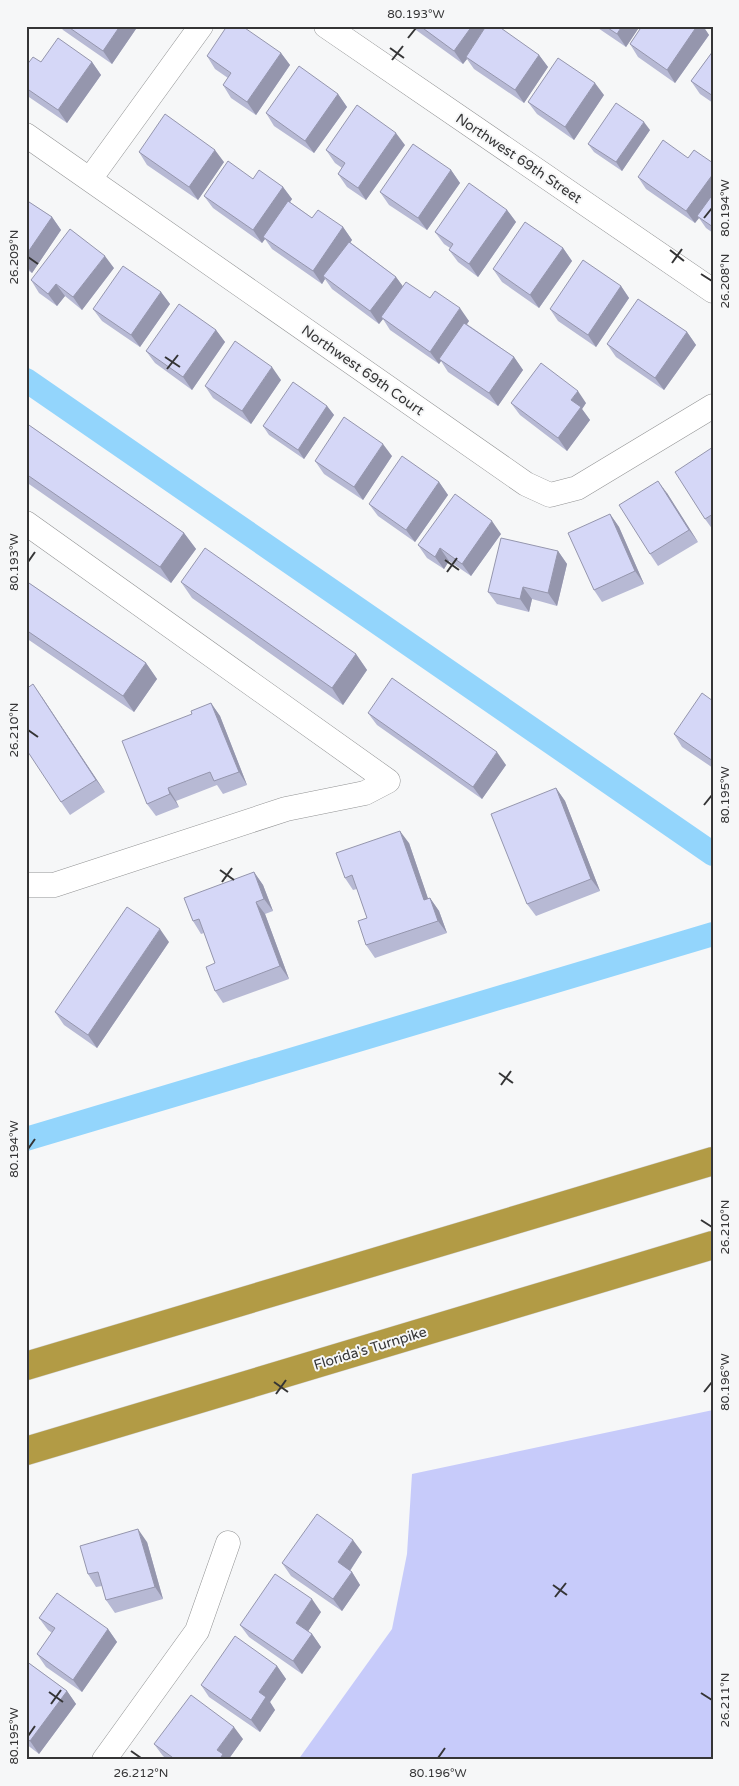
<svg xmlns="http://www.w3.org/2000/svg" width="739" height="1786" viewBox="0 0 739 1786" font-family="'Varela Round',sans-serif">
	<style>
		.green { fill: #c7cbfa }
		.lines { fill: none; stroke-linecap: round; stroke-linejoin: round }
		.canal { stroke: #93d5fc; stroke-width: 24 }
		.minor-casing { stroke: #929394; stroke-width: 25 }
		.highway-casing { stroke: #d3d3d3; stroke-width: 29 }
		.minor { stroke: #fff; stroke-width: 24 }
		.highway { stroke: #b29b45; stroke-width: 28 }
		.wall { fill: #b7b9d4 }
		.shaded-wall { fill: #9596ad }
		.building { fill: #d5d7f7; stroke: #9596ad }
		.ticks { fill: none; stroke: #353536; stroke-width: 2 }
		.labels { text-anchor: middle; stroke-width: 4; stroke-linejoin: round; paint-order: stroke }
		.street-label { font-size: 14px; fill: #353536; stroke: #f6f7f8 }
		.neatline { fill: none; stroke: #353536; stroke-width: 2 }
		.ticks-label { font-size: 12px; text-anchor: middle; fill: #353536 }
	</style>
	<rect width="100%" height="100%" fill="#f6f7f8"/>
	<!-- green -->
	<path class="green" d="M713,1410V1760H298L392,1629L407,1554L412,1474Z"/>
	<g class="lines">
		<!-- canal -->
		<path class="canal" d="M26,380L713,854
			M26,1139L713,934"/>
		<!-- minor casing -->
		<g class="minor-casing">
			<path id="minor" d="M326,26L713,291
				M26,135L526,484L550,495L577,488L713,406
				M90,179L201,26
				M26,523L388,781L365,793L286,809L54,885H26
				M104,1760L197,1631L228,1543"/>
		</g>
		<!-- highway casing -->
		<g class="highway-casing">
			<path id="highway" d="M26,1366L713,1161
				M26,1451L713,1245"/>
		</g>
		<!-- minor -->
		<use href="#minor" class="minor"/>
		<!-- highway -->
		<use href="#highway" class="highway"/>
	</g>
	<!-- wall -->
	<path class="wall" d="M60,26H138L112,64L63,30Z
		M413,26H486L539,55L548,67L524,103L474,69L467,59L463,64L416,30Z
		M595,26H640L626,47Z
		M642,26H703L709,35L675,83L638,57L630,44Z
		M713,51V103L700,94L691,81Z
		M281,53L290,65L256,115L231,98L223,85L228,78L215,69L207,56Z
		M41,62H92L101,75L67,123L26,95V66Z
		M338,94L347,107L314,153L274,126L266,113Z
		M604,95L574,140L537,114L528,102Z
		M650,130L622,171L594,152L588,144Z
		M405,145L366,200L347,187L338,174L342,168L335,163L326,150Z
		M139,152L224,162L198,200L147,165Z
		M688,158L713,163V233L706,228L699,218L695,223L646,189L638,177Z
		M451,170L460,183L427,230L389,205L380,192Z
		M253,179L283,187L292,199L290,202L312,218L343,227L352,240L350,242L396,277L403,287L430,298L469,321L467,324L514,357L523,370L498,406L448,372L441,361L439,364L390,330L383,319L379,324L332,289L325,279L322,284L272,249L265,239L262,243L213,208L204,196Z
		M26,200L52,217L61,230L32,273L26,269Z
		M507,210L516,222L478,277L458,262L449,250L450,248L444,244L435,232Z
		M563,248L572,261L539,308L502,282L493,269Z
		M114,268L82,310L65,296L57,306L39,293L31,280Z
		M621,286L629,298L596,347L558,321L550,309Z
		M161,292L170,304L140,347L102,321L93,309Z
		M216,330L225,342L192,390L155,363L146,351Z
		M687,332L696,345L664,390L616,357L607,344Z
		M281,380L251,424L213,398L205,386Z
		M511,403H586L582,409L590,420L567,451L520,415Z
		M327,406L334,415L304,459L269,435L263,426Z
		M26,423L184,533L196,549L171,583L26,482Z
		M713,447V530L705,519Z
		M392,456L363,500L324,474L315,461Z
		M439,482L448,495L415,542L378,516L369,504Z
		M667,493L698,542L658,566L650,554Z
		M610,514L619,527L644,584L602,602L594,590Z
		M501,534L471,576L449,561L444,569L427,558L418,545Z
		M558,551L567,564L557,606L532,599L529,612L497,604L488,592Z
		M26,581L146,663L157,679L134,712L26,638Z
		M181,582L356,654L367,670L343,705L192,598Z
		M42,697L105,792L70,815L61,802Z
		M713,701V768L682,747L674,734Z
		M211,703L220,716L247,785L223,794L217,785L176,801L179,807L156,816L147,804L192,714Z
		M368,713L506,765L482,799L377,725Z
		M556,788L565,801L600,891L536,916L527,904Z
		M409,843L428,899L430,898L439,911L447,933L375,958L366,945L367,918L357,889L353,890L345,878Z
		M254,872L263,885L273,911L265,914L289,979L223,1003L215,991V963L204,933L201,934L193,921Z
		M169,942L97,1048L64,1025L55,1012Z
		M147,1542L163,1599L115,1613L106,1600L102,1586L96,1587L88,1574Z
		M362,1552L350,1571L352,1572L360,1585L342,1611L291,1576L282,1563Z
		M321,1612L308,1631L312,1634L321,1647L302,1674L249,1637L240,1625Z
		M39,1618L108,1629L117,1642L82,1692L46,1667L37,1654L52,1633L48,1630Z
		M26,1661L67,1691L76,1704L39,1754L26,1744Z
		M277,1666L286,1679L270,1702L275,1710L260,1732L209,1697L201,1685Z
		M243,1739L228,1760H168L163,1756L154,1744Z"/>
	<!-- shaded-wall -->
	<path class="shaded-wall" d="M120,26H138L112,64L103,51Z
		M472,26H486L466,57L467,59L463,64L454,51Z
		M622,26H640L626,47L617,34Z
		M697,26H703L709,35L675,83L667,70Z
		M281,53L290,65L256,115L247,102Z
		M539,55L548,67L524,103L515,90Z
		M92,62L101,75L67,123L58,110Z
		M595,83L604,95L574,140L565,127Z
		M338,94L347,107L314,153L305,141Z
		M644,122L650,130L622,171L616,162Z
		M396,133L405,145L366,200L358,188Z
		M215,150L224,162L198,200L189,187Z
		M451,170L460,183L427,230L418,218Z
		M713,174V199L697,216L699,218L695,223L686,211Z
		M283,187L292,199L265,238L263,237L265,239L262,243L253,230Z
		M507,210L516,222L478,277L469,264Z
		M52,217L61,230L32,273L26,265V255Z
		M343,227L352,240L326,278L323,276L325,279L322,284L313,271Z
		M563,248L572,261L539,308L530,295Z
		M105,256L114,268L82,310L73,297Z
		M396,277L405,289L381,317L383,319L379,324L370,311Z
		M56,284L65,296L57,306L48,294Z
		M621,286L629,298L596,347L588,335Z
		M161,292L170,304L140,347L131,335Z
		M460,308L469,321L441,361L439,359L441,361L439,364L430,352Z
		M216,330L225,342L192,390L183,377Z
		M687,332L696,345L664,390L655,378Z
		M514,357L523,370L498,406L489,393Z
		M272,367L281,380L251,424L242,411Z
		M578,391L586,403L582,409L590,420L567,451L558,438L571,400Z
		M327,406L334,415L304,459L298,450Z
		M383,444L392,456L363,500L354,487Z
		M658,481L667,493L698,542L689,530Z
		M439,482L448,495L415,542L406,530Z
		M610,514L619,527L644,584L635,571Z
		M492,521L501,534L471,576L462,564Z
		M184,533L196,549L171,583L160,567Z
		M440,548L449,561L444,569L435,557Z
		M558,551L567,564L557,606L548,593Z
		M523,587L532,599L529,612L520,599Z
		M356,654L367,670L343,705L332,688Z
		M146,663L157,679L134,712L123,696Z
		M33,684L42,697L105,792L96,780Z
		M211,703L220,716L247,785L239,772Z
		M497,752L506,765L482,799L473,787Z
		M168,788L176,801L179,807L170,794Z
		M556,788L565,801L600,891L591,879Z
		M400,831L409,843L433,913L424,900Z
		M254,872L263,885L273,911L264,899Z
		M430,898L439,911L447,933L438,921Z
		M256,902L265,914L289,979L280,966Z
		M160,929L169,942L97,1048L88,1035Z
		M138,1529L147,1542L163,1599L155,1587Z
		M353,1540L362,1552L347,1575L338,1562Z
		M352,1572L360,1585L342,1611L333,1599Z
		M312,1599L321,1612L305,1636L296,1623Z
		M108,1629L117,1642L82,1692L73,1680Z
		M312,1634L321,1647L302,1674L293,1661Z
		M277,1666L286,1679L270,1702L275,1710L260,1732L251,1720L259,1692Z
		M67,1691L76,1704L39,1754L30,1741Z
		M234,1727L243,1739L228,1760H219L217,1750Z"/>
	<!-- building -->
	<path class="building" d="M67,26H120L103,51Z
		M227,26H242L281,53L247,102L223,85L231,73L207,56Z
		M420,26H472L454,51Z
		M486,26H498L539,55L515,90L466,57Z
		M605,26H622L617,34Z
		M642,26H697L667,70L630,44Z
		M58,38L92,62L58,110L26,88V66L33,57L41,62Z
		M713,51V96L691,81Z
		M558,58L595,83L565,127L528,102Z
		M299,66L338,94L305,141L266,113Z
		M616,103L644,122L616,162L588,144Z
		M357,105L396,133L358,188L338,174L345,163L326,150Z
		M165,114L215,150L189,187L139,152Z
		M663,140L688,158L694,150L713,163V174L686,211L638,177Z
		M413,144L451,170L418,218L380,192Z
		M228,161L253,179L259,170L283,187L253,230L204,196Z
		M469,183L507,210L469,264L449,250L453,244L435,232Z
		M713,194V227L697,216Z
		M26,200L52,217L26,255Z
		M288,201L312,218L318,210L343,227L313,271L263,237Z
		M525,222L563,248L530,295L493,269Z
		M70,229L105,256L73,297L56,284L48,294L31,280Z
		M349,242L396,277L370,311L323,276Z
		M583,260L621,286L588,335L550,309Z
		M123,266L161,292L131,335L93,309Z
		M406,282L430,298L435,291L460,308L430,352L381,317Z
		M638,299L687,332L655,378L607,344Z
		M179,304L216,330L183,377L146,351Z
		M464,323L514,357L489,393L439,359Z
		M235,341L272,367L242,411L205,386Z
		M541,363L578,391L571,400L581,407L558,438L511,403Z
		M293,382L327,406L298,450L263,426Z
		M344,417L383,444L354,487L315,461Z
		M26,423L184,533L160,567L26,474Z
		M713,447V514L705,519L675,472Z
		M402,456L439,482L406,530L369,504Z
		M658,481L689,530L650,554L619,505Z
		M455,494L492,521L462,564L440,548L435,557L418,545Z
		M610,514L635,571L594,590L568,533Z
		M501,538L558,551L548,593L523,587L520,599L488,592Z
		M205,548L356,654L332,688L181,582Z
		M26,581L146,663L123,696L26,630Z
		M392,678L497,752L473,787L368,713Z
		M33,684L96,780L61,802L26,749V689Z
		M702,693L713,701V761L674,734Z
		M211,703L239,772L214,781L210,772L168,788L170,794L147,804L122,741L192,714L191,711Z
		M556,788L591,879L527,904L491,814Z
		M400,831L424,900L430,898L438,921L366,945L358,921L367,918L352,875L345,878L336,853Z
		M254,872L264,899L256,902L280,966L215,991L206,967L215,963L199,919L193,921L184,898Z
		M127,907L160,929L88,1035L55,1012Z
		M317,1514L353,1540L338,1562L352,1572L333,1599L282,1563Z
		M138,1529L155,1587L106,1600L98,1572L88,1574L80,1546Z
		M275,1574L312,1599L296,1623L312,1634L293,1661L240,1625Z
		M57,1593L108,1629L73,1680L37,1654L55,1628L39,1618Z
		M235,1636L277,1666L259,1692L266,1697L251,1720L201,1685Z
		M26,1661L67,1691L30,1741L26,1738Z
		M191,1695L234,1727L217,1750L223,1754L219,1760H176L154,1744Z"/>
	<!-- ticks -->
	<path class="ticks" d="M408,38L416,28M390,48L404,58M392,60L403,46M704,218L712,208M670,250L684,261M28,257L38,264M672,263L682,249M701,274L712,281M165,357L180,367M167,369L178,355M445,560L459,570M28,562L35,552M447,572L457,558M28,730L38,737M704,805L712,795M220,870L234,880M222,882L232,868M499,1073L513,1083M501,1085L511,1071M28,1149L35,1139M701,1220L712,1227M274,1382L288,1392M704,1392L712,1382M276,1394L286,1380M553,1585L567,1595M555,1597L566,1583M49,1692L63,1702M701,1693L712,1700M51,1704L61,1690M28,1736L35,1726M131,1751L141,1758M438,1758L445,1748"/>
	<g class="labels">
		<!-- street labels -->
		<g class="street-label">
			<text transform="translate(519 158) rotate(34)" y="5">Northwest 69th Street</text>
			<text transform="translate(363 370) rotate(35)" y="5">Northwest 69th Court</text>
			<text transform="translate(370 1348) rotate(-17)" y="5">Florida's Turnpike</text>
		</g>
	</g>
	<!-- border -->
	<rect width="739" height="1786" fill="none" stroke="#f6f7f8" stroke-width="55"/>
	<rect x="28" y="28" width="684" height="1730" class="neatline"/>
	<g class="ticks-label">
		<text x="416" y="18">80.193°W</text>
		<text transform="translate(725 208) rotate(-90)" y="4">80.194°W</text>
		<text transform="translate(14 257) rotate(-90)" y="4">26.209°N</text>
		<text transform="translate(725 281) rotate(-90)" y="4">26.208°N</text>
		<text transform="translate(14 562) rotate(-90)" y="4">80.193°W</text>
		<text transform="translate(14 730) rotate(-90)" y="4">26.210°N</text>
		<text transform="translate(725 795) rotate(-90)" y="4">80.195°W</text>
		<text transform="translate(14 1149) rotate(-90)" y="4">80.194°W</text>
		<text transform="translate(725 1227) rotate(-90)" y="4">26.210°N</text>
		<text transform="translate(725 1382) rotate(-90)" y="4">80.196°W</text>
		<text transform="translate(725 1700) rotate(-90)" y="4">26.211°N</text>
		<text transform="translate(14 1736) rotate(-90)" y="4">80.195°W</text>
		<text x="141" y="1777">26.212°N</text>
		<text x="438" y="1777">80.196°W</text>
	</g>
</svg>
